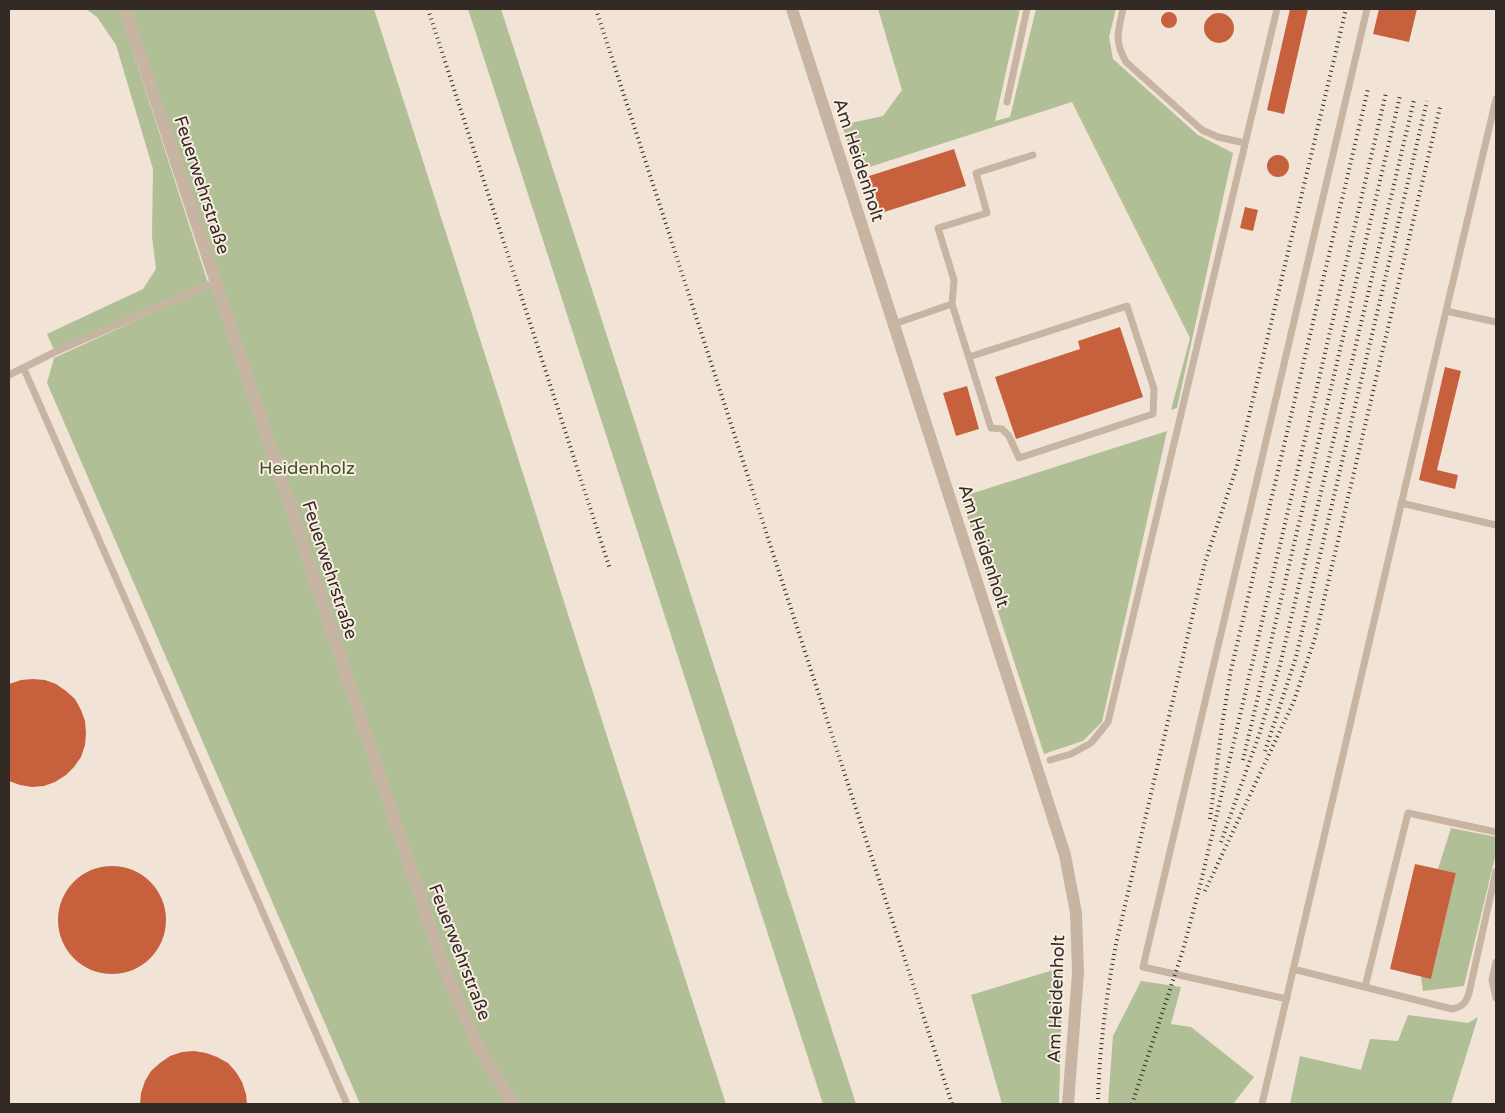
<svg xmlns="http://www.w3.org/2000/svg" width="1505" height="1113" viewBox="0 0 1505 1113" font-family="'Varela Round',sans-serif">
	<style>
		.green { fill: #b1bf96 }
		.building { fill: #c7613d }
		.lines { fill: none; stroke-linecap: round; stroke-linejoin: round }
		.service { stroke: #c8b4a2; stroke-width: 7 }
		.minor { stroke: #c8b4a2; stroke-width: 12 }
		.rail { stroke: #332925; stroke-width: 4; stroke-dasharray: 1 4; stroke-linecap: butt }
		.labels { text-anchor: middle; stroke-width: 4; stroke-linejoin: round; paint-order: stroke }
		.street-label { font-size: 18px; fill: #332925; stroke: #f9eee2 }
		.park-label { font-size: 18px; fill: #425128; stroke: #f9eee2 }
	</style>
	<rect width="100%" height="100%" fill="#f1e4d6"/>
	<!-- green -->
	<path class="green" d="M86,9H119L208,283L54,350L47,334L143,289L156,269L152,237L153,169L116,45L97,17Z
		M131,9H374C492,374 607,740 726,1104H360L47,383L54,358L220,282Z
		M468,9H501L856,1104H823Z
		M878,9H1020L995,121L1010,117L1036,9H1116L1109,37L1113,59L1198,135L1233,153L1177,408L1171,410L1190,338L1072,102L857,171L842,125L883,116L902,90Z
		M1167,431L1102,722L1083,741L1044,754L961,497Z
		M1451,828L1496,837V853L1464,986L1423,991L1421,976L1431,978L1456,873L1438,869Z
		M1063,967L1059,1104H1002L971,995Z
		M1141,981L1181,987L1171,1024L1191,1027L1254,1077L1233,1104H1108L1113,1036Z
		M1408,1015L1468,1023L1478,1017L1451,1104H1290L1300,1056L1361,1070L1370,1039L1398,1041Z"/>
	<!-- building -->
	<path class="building" d="M1290,9H1308L1284,114L1267,110Z
		M1379,9H1417L1409,42L1373,34Z
		M1161 20a8 8 0 1 1 16 0a8 8 0 1 1-16 0Z
		M1204 28a15 15 0 1 1 30 0a15 15 0 1 1-30 0Z
		M954,149L966,186L881,213L869,176Z
		M1267 166a11 11 0 1 1 22 0a11 11 0 1 1-22 0Z
		M1245,207L1258,210L1253,231L1240,228Z
		M1120,327L1143,397L1016,439L995,377L1080,349L1078,341Z
		M1445,367L1461,371L1437,470L1458,475L1455,489L1419,480Z
		M967,386L979,429L956,436L943,393Z
		M33,679L45,680L56,684L66,691L75,699L81,710L85,721L86,733L85,745L81,757L74,767L66,775L55,782L44,786L32,787L20,785L9,781V684L21,680Z
		M1415,864L1456,873L1431,979L1390,969Z
		M58 920a54 54 0 1 1 108 0a54 54 0 1 1-108 0Z
		M194,1051L206,1053L217,1057L228,1063L236,1072L242,1082L246,1094L247,1104H140L141,1093L145,1081L151,1071L160,1063L170,1056L182,1052Z"/>
	<g class="lines">
		<!-- service -->
		<path class="service" d="M1123,9C1118,33 1114,40 1126,62L1202,130L1218,137L1245,143
			M1007,102L1027,9
			M952,304L991,428L1002,429L1009,436L1019,458L1153,414L1154,389L1127,306L969,357
			M1446,311L1496,322
			M894,324L952,304L954,280L938,228L987,213L976,173L1033,155
			M24,369L347,1104
			M9,375L55,352L215,282
			M1401,503L1496,525
			M1050,760L1071,754L1091,743L1108,722L1277,9
			M1496,962L1492,980L1496,998
			M1293,969L1452,1009C1462,1007 1466,1003 1469,993L1496,871
			M1365,987L1408,813L1496,832
			M1287,999L1143,967L1367,9
			M1262,1104L1446,311L1496,99"/>
		<!-- minor -->
		<path class="minor" d="M125,9L441,960L478,1047L513,1104
			M792,9L1065,855L1076,913L1078,973L1068,1104"/>
		<!-- rail -->
		<path class="rail" d="M428,9L610,569
			M596,9L952,1104
			M1265,751L1296,657L1427,101
			M1243,760L1400,96
			M1210,819L1222,725L1231,670L1368,89
			M1221,842L1260,732L1280,665L1414,100
			M1205,891L1294,701L1315,638L1440,107
			M1098,1104C1099,1051 1106,997 1116,944L1205,562L1237,466L1346,9
			M1132,1104L1183,950L1200,886L1386,93"/>
	</g>
	<g class="labels">
		<!-- street labels -->
		<g class="street-label">
			<text transform="translate(859 160) rotate(72)" y="6">Am Heidenholt</text>
			<text transform="translate(202 185) rotate(72)" y="6">Feuerwehrstraße</text>
			<text transform="translate(984 546) rotate(72)" y="6">Am Heidenholt</text>
			<text transform="translate(330 570) rotate(72)" y="6">Feuerwehrstraße</text>
			<text transform="translate(460 952) rotate(69)" y="6">Feuerwehrstraße</text>
			<text transform="translate(1056 999) rotate(-88)" y="6">Am Heidenholt</text>
		</g>
		<!-- park labels -->
		<g class="park-label">
			<text x="307" y="474">Heidenholz</text>
		</g>
	</g>
	<!-- border -->
	<rect width="1505" height="1113" fill="none" stroke="#332925" stroke-width="20"/>
</svg>
